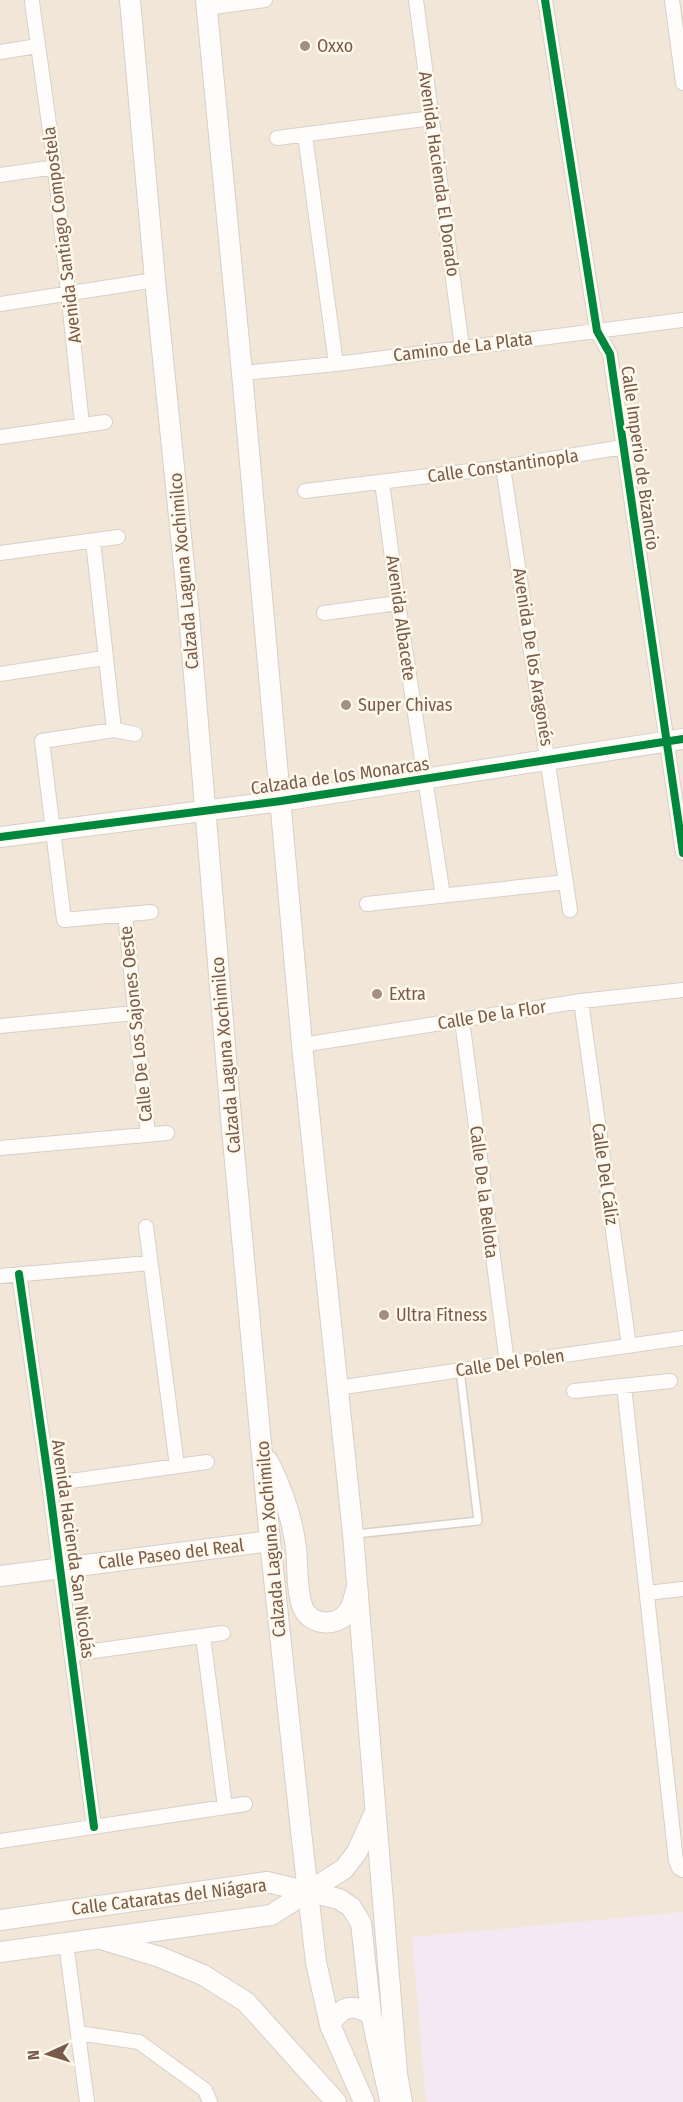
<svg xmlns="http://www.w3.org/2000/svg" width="683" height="2102" viewBox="0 0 683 2102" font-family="'Fira Sans Condensed',sans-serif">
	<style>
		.residential { fill: #f1e6d8 }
		.education { fill: #f4e9f3 }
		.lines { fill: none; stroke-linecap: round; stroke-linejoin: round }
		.lane-casing { stroke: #d7d0c9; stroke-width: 10 }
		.street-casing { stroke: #d7d0c9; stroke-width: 16 }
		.secondary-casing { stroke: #d7cfc7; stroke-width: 22 }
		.lane { stroke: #fefdfc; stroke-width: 7 }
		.street { stroke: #fefdfc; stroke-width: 14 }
		.secondary { stroke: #fefdfc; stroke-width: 20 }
		.cycleway-casing { stroke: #fff8ec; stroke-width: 11 }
		.cycleway { stroke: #00873e; stroke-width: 8 }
		.poi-dot { fill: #a49081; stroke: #fff8ec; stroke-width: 2 }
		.labels { text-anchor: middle; stroke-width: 5; stroke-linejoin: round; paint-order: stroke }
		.poi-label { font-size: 18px; fill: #785b48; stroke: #fff8ec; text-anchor: start }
		.street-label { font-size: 18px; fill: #785b48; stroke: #fff8ec }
	</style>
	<rect width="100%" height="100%" fill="#f7f3eb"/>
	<!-- residential -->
	<path class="residential" d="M0,0H683V2102H0Z"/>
	<!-- education -->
	<path class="education" d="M683,1912V2102H426L412,1937Z"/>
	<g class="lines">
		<!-- lane casing -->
		<g class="lane-casing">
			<path id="lane" d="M356,1534L478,1521L460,1370"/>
		</g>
		<!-- street casing -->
		<g class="street-casing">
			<path id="street" d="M416,0L462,347
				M545,0L597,331L610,354L683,853
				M672,0L683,83
				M32,2L55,167L82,425
				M207,8L265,0
				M0,52L37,46
				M305,135L336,364
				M277,138L432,118
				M0,175L55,167
				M0,304L155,280
				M242,373L336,364L683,320
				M0,437L105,422
				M503,467L570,910
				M382,482L398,603L443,896
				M305,491L503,467L623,447
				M93,541L114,730
				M0,553L118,537
				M324,613L398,603
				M0,674L104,658
				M135,734L114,730L42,741L64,920L151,912
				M367,904L566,882
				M125,914L148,1135
				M581,1001L629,1346
				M462,1020L507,1363
				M0,1026L135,1013
				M302,1045L581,1001L683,990
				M0,1148L167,1133
				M146,1227L177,1466
				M19,1274L49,1484L94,1827
				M0,1276L150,1263
				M624,1386L676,1861L679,1868L683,1870
				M337,1388L683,1338
				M574,1391L670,1381
				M49,1484L207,1462
				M647,1593L683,1589
				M203,1636L225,1807
				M72,1654L223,1633
				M0,1841L245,1804
				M66,1943L87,2102
				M78,2033L139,2042L205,2090L210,2102"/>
		</g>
		<!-- secondary casing -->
		<g class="secondary-casing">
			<path id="secondary" d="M130,0L155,280L189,615L231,1118L270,1541L301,1831L316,1962L330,2025L364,2102
				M206,0L242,373L302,1045L353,1534L397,2074L402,2102
				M0,837L281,801L683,739
				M268,1461C283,1490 292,1516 296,1548C298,1568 296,1590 303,1608C311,1626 337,1627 348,1612C353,1606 354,1597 356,1590
				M0,1576L270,1541
				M0,1920L267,1882L339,1899L351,1907L361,1923L371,2014L390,2100
				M104,1940L160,1957L203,1975L246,2002L336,2102
				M0,1952L271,1915L344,1869L357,1852L375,1812
				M330,2025C341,2006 352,2003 371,2014"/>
		</g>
		<!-- lane -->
		<use href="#lane" class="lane"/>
		<!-- street -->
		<use href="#street" class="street"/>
		<!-- secondary -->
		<use href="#secondary" class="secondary"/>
		<!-- cycleway casing -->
		<g class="cycleway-casing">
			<path id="cycleway" d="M545,0L597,331L610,354L683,853
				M0,837L281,801L683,739
				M19,1274L49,1484L94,1827"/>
		</g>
		<!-- cycleway -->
		<use href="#cycleway" class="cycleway"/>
	</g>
	<!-- markers -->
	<g class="poi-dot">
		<circle cx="305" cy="46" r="6"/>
		<circle cx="346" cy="705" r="6"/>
		<circle cx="377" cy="994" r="6"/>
		<circle cx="384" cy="1315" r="6"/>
	</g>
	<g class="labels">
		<!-- poi labels -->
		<g class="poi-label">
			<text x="317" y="52">Oxxo</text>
			<text x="358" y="711">Super Chivas</text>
			<text x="389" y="1000">Extra</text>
			<text x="396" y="1321">Ultra Fitness</text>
		</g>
		<!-- street labels -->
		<g class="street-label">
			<text transform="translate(439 174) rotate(82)" y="6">Avenida Hacienda El Dorado</text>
			<text transform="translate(62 235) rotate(-97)" y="6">Avenida Santiago Compostela</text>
			<text transform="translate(463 347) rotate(-7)" y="6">Camino de La Plata</text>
			<text transform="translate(640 458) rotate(82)" y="6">Calle Imperio de Bizancio</text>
			<text transform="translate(503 466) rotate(-8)" y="6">Calle Constantinopla</text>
			<text transform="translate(184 571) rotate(-95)" y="6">Calzada Laguna Xochimilco</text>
			<text transform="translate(401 618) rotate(82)" y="6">Avenida Albacete</text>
			<text transform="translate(533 657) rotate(81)" y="6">Avenida De los Aragonés</text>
			<text transform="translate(340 776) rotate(-8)" y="6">Calzada de los Monarcas</text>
			<text transform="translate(492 1015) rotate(-9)" y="6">Calle De la Flor</text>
			<text transform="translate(136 1024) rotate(-96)" y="6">Calle De Los Sajones Oeste</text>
			<text transform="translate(226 1055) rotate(-95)" y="6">Calzada Laguna Xochimilco</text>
			<text transform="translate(605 1174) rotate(82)" y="6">Calle Del Cáliz</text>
			<text transform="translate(484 1192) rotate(83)" y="6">Calle De la Bellota</text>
			<text transform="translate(510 1363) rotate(-8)" y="6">Calle Del Polen</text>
			<text transform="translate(271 1539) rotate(-95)" y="6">Calzada Laguna Xochimilco</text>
			<text transform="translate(73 1549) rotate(82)" y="6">Avenida Hacienda San Nicolás</text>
			<text transform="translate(171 1554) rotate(-7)" y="6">Calle Paseo del Real</text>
			<text transform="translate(169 1897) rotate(-7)" y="6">Calle Cataratas del Niágara</text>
		</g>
	</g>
	<!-- north arrow -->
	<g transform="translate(48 2054) rotate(266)" stroke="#fff8ec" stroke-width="4.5" paint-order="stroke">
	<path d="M0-4.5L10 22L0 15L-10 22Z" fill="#785b48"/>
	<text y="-9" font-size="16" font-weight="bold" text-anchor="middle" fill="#785b48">N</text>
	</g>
</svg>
